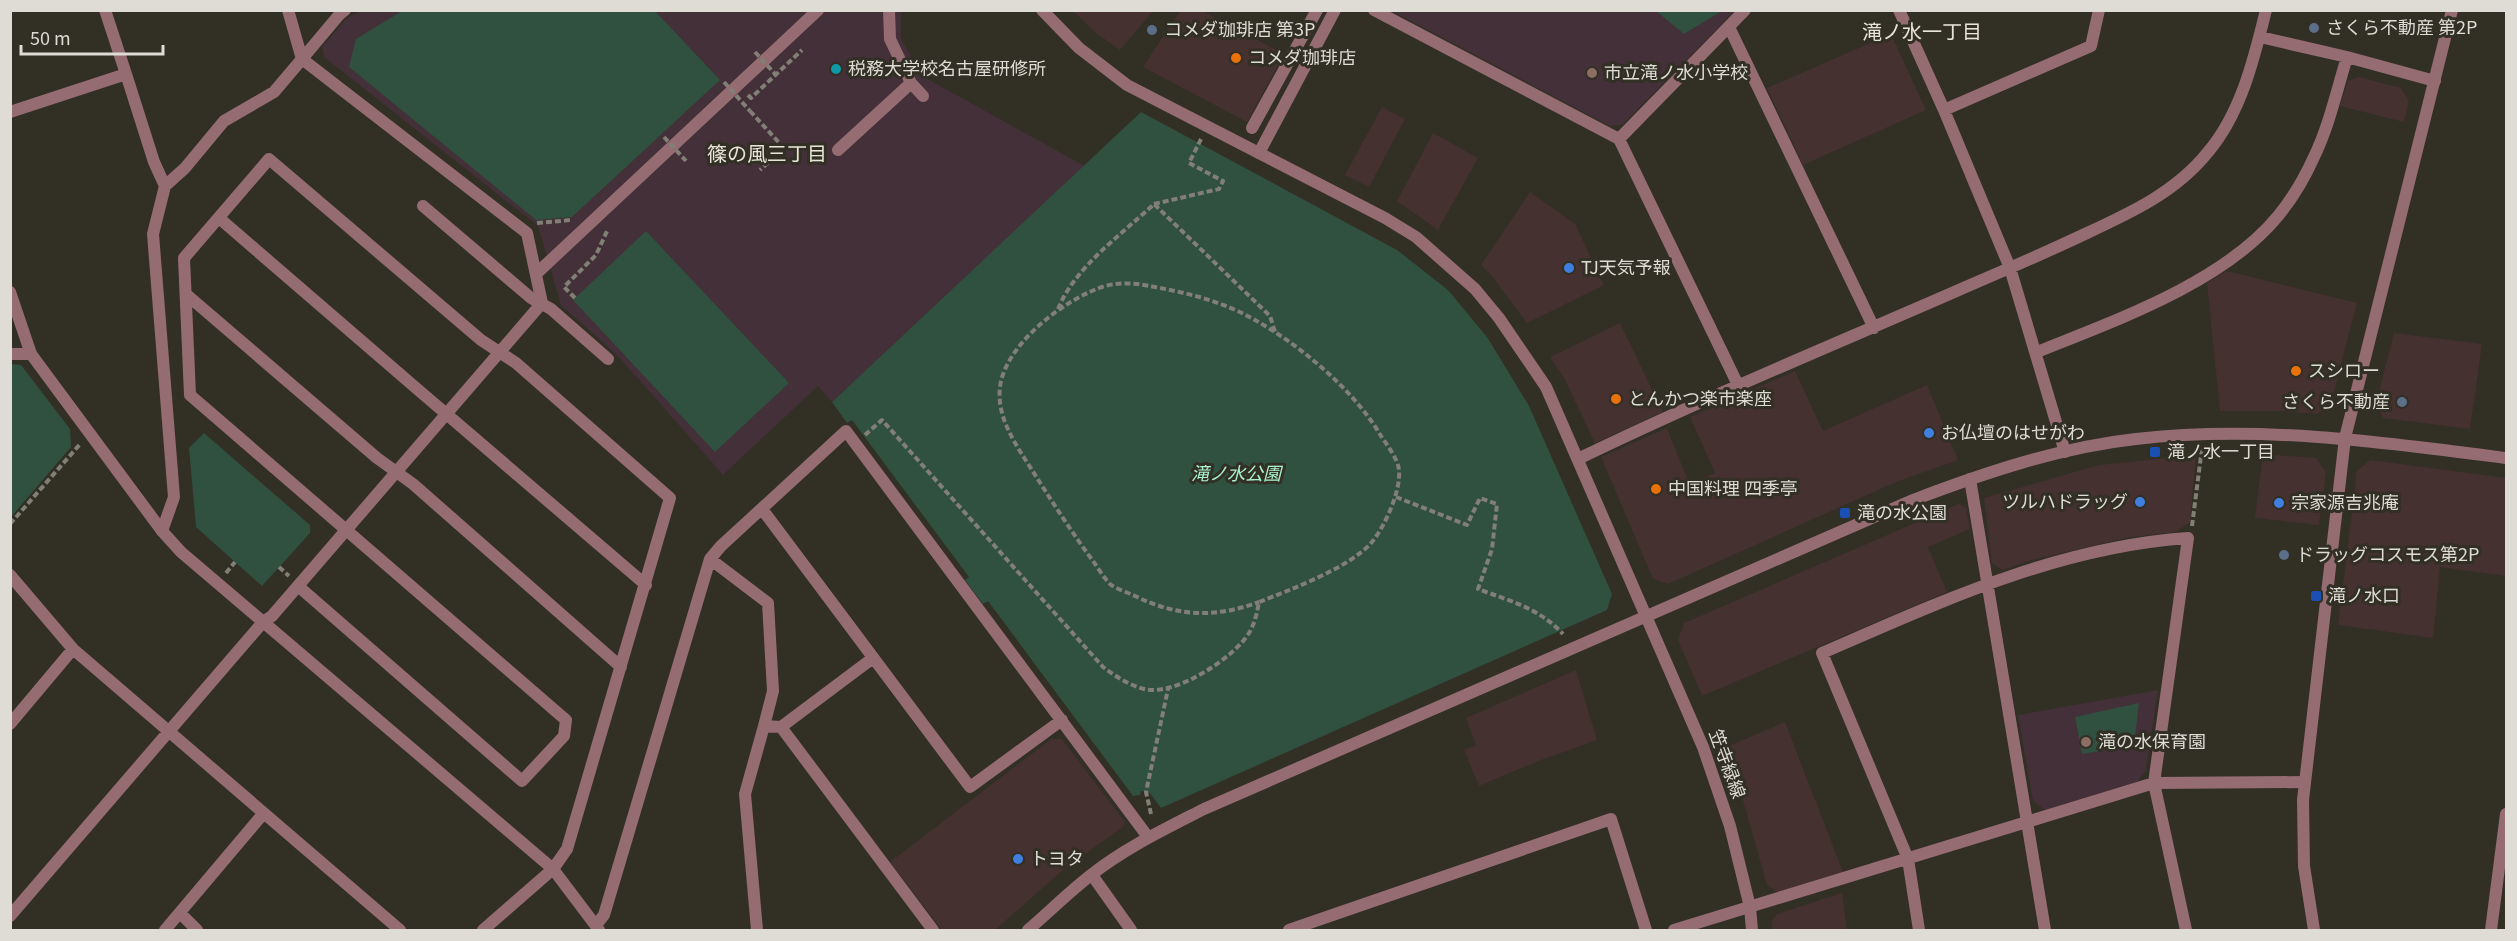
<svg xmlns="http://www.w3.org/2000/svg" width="2517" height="941" viewBox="0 0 2517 941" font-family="Georgia,'Noto Sans JP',serif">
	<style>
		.commercial { fill: #453130 }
		.education { fill: #433038 }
		.green { fill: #305040 }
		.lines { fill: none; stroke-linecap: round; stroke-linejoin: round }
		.path { stroke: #817f76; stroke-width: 4; stroke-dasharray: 6 3; stroke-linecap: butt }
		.service { stroke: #956c71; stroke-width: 12 }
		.pedestrian { stroke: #956c71; stroke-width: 12 }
		.minor { stroke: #956c71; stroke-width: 12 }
		.tertiary { stroke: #956c71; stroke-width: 12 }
		.path-bridge { stroke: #817f76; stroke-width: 4; stroke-dasharray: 6 3; stroke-linecap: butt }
		.service-dot { fill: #5c6f8a; stroke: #322f25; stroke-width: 2 }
		.food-dot { fill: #e8710a; stroke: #322f25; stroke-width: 2 }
		.culture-dot { fill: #0f9aa8; stroke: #322f25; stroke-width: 2 }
		.education-dot { fill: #8d6e63; stroke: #322f25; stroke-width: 2 }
		.shop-dot { fill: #3f7fe0; stroke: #322f25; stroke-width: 2 }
		.transit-dot { fill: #1a4fb4; stroke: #322f25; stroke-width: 2 }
		.labels { text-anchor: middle; stroke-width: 6; stroke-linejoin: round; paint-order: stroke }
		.poi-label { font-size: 18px; fill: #dedcd5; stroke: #322f25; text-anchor: start }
		.park-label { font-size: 18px; font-style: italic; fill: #a8f2cd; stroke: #322f25 }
		.street-label { font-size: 18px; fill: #dedcd5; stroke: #322f25 }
		.neighbourhood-label { font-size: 20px; fill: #e8e4d7; stroke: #322f25 }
	</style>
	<rect width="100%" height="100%" fill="#322f25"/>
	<!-- commercial -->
	<path class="commercial" d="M1073,11H1153L1120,50L1096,33Z
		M1180,11H1203L1284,54L1247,122L1143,67Z
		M1891,34L1926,110L1803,165L1767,88Z
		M2359,77L2401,88L2409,101L2404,122L2340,106L2348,81Z
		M1382,107L1405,119L1369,187L1345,175Z
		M1433,133L1478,158L1438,230L1397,201Z
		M1530,192L1575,224L1604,285L1527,323L1492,276L1481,265Z
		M2227,271L2357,303L2331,403L2318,414L2281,411H2220L2207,283Z
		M1620,323L1663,412L1595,443L1564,378L1550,357Z
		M2394,333L2482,344L2470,429L2383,418L2376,403Z
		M1795,371L1823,431L1927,385L1958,460L1896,482L1668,584L1653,579L1601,457L1667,428L1689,483L1715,473L1690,417Z
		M2263,454L2316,458L2326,472L2319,525L2255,518Z
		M2196,455L2190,522L2176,532L2130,537L2028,561L2003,570L1992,563L1984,498L2099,465Z
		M2370,460L2506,478V576L2440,567L2433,638L2338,625L2357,471Z
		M1959,504L1966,508L1970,529L1928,547L1947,592L1702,696L1678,640L1684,623Z
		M1576,670L1597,740L1541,760L1479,786L1464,750L1476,745L1466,718Z
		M1785,722L1843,872L1777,892L1767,885L1740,790L1724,748Z
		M1051,739H1062L1125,822L1123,827L1065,868L995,930H942L890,862Z
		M1842,893L1847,930H1773L1772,921L1777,914Z"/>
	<!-- education -->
	<path class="education" d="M360,11H901V38L922,76L1085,166L832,402L818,386L723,475L619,357L561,305L538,226L324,57L322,47L346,19Z
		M1392,11H1735L1622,125L1610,126Z
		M2158,690L2146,770L2137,782L2045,810L2033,801L2018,715Z"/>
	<!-- green -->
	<path class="green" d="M654,10L720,80L572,217L536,220L349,67L356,39L402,11Z
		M1656,11H1722L1684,34Z
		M1141,112L1397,250L1448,290L1487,337L1529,406L1612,594L1607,610L1161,808L1150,793L1141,791L1140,795L1133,796L988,601L983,604L965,580L969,577L852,420L847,423L832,402Z
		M646,231L789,383L715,452L573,300Z
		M11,364L21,365L70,429L71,447L11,517Z
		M204,433L310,525V533L262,586L196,527L189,448Z
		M2139,703L2134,745L2082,754L2075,717Z"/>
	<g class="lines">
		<!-- path -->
		<path class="path" d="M748,95L751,98L802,50
			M750,111L784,148L760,170
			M1154,204L1219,189L1223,181L1189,163L1201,139
			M537,223L571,220
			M575,298L564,287L596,255L608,229
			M1058,309C1075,267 1121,235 1154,204L1270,316L1275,332
			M865,435L882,420L1103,667C1115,676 1129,685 1144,689C1174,697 1234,658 1249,633C1255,623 1257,613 1259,602C1290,590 1351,567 1372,542C1385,526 1401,491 1399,470C1398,459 1387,445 1381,436C1354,390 1301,346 1255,320C1226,303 1192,294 1160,288C1140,284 1124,281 1105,286C1066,298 1005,344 1000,387C996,421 1020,450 1037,478C1055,506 1073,534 1093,561C1098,568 1104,578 1110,584C1116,589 1127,592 1135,596C1178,617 1215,618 1259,602
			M1396,497L1467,525L1480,498L1497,504L1492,549L1478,589C1510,601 1539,608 1563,634
			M10,524L81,443
			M2192,526L2202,448
			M279,567L289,576
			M226,573L235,562
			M1151,814L1146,792L1168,689"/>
		<!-- service -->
		<path class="service" d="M889,10L890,39L911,83L923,96
			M838,150L911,83
			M423,206L531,298L551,309L608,359
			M219,218C361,341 503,463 646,585
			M537,273L818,10
			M187,295L377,458L413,484L621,667
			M298,586L522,781L564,736L566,720L190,395L184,258L269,159L481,340L516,363L670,498L567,849L553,869
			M263,622L272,616L542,303L527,233L302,59"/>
		<!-- pedestrian -->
		<path class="pedestrian" d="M1252,128L1317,10"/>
		<!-- minor -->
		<path class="minor" d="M288,10L302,59L339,15L345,10
			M1374,10L1619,139L1739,387
			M1899,10L1944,110L2010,268L2065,452
			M1729,27L1874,328
			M2260,37L2347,57L2435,81
			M126,74L154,162L165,186
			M1944,110L2091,46L2099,10
			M10,112L126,74L105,10
			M1619,139L1745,10
			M1259,153L1335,10
			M2037,352C2116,320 2223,283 2278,216C2292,199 2305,177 2314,157C2329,126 2337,90 2347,57
			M10,354H31
			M1578,459C1706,397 1838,343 1968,286C2003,271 2038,256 2072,240C2121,217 2173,196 2208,152C2241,113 2254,59 2266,10
			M1970,479L2045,930
			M762,509L970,787L1062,720
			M162,531L174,497L153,234L165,186L185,168L224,121L274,92L302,59
			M710,559L721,546L846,431L1148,837
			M10,575L73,649L400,930
			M10,724L73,649
			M781,727L873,658
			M1092,875L1131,930
			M180,913L197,930
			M10,916L263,622
			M596,925L604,915L710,559L768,603L773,691L764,726L781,727L933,930
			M165,930L263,814
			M483,930L553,869
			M757,930L745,794L764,726
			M1289,930L1611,819L1646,930
			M1674,930L2154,783L2305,782
			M1919,930L1908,859L1822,653C1940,602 2057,547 2188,538L2154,783L2186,930
			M2491,930L2506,814"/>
		<!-- tertiary -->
		<path class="tertiary" d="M1042,10L1079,48L1127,85L1385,218L1416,237L1475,289L1499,318L1546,387L1703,747L1730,826L1750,907L1752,930
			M10,292L31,354L162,531L181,552L553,869L599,930
			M1028,930C1049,912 1069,892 1091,875C1125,848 1165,829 1204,809L1913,500C1984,473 2061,447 2136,439C2260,425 2384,442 2506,458
			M2314,930L2304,866L2303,800L2345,438L2452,10"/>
		<!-- path-bridge -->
		<path class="path-bridge" d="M755,52L776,75
			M724,82L750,111
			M664,137L686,161"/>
	</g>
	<!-- markers -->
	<g class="service-dot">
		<circle cx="2314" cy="28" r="6"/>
		<circle cx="1152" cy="30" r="6"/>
		<circle cx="2402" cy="402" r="6"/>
		<circle cx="2284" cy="555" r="6"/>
	</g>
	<g class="food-dot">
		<circle cx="1236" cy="58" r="6"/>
		<circle cx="2296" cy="371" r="6"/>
		<circle cx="1616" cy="399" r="6"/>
		<circle cx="1656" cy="489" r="6"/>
	</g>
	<circle class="culture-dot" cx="836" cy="69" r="6"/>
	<g class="education-dot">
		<circle cx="1592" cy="73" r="6"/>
		<circle cx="2086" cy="742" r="6"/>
	</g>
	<g class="shop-dot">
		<circle cx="1569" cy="268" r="6"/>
		<circle cx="1929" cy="433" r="6"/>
		<circle cx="2140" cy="502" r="6"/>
		<circle cx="2279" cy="503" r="6"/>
		<circle cx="1018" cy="859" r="6"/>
	</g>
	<g class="transit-dot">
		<rect x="2149" y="446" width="12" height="12" rx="3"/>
		<rect x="1839" y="507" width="12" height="12" rx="3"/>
		<rect x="2310" y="590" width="12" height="12" rx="3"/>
	</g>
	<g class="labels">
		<!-- poi labels -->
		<g class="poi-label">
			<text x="2326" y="34">さくら不動産 第2P</text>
			<text x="1164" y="36">コメダ珈琲店 第3P</text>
			<text x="1248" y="64">コメダ珈琲店</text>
			<text x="848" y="75">税務大学校名古屋研修所</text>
			<text x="1604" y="79">市立滝ノ水小学校</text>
			<text x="1581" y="274">TJ天気予報</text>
			<text x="2308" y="377">スシロー</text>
			<text x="1628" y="405">とんかつ楽市楽座</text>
			<text x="2390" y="408" text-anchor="end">さくら不動産</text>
			<text x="1941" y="439">お仏壇のはせがわ</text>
			<text x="2167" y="458">滝ノ水一丁目</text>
			<text x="1668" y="495">中国料理 四季亭</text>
			<text x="2128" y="508" text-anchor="end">ツルハドラッグ</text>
			<text x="2291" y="509">宗家源吉兆庵</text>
			<text x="1857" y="519">滝の水公園</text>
			<text x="2296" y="561">ドラッグコスモス第2P</text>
			<text x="2328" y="602">滝ノ水口</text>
			<text x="2098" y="748">滝の水保育園</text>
			<text x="1030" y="865">トヨタ</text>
		</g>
		<!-- park labels -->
		<g class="park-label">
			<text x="1236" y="480">滝ノ水公園</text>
		</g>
		<!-- street labels -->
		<g class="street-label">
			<text transform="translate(1727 764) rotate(70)" y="6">笠寺緑線</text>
		</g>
		<!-- neighbourhood labels -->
		<g class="neighbourhood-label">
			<text x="1922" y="39">滝ノ水一丁目</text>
			<text x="767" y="161">篠の風三丁目</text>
		</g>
	</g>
	<!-- border -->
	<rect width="2517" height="941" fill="none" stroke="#dedcd5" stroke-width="24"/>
	<!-- scale -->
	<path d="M21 45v9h142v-9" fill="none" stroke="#dedcd5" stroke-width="3"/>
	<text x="30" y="45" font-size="18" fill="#dedcd5" stroke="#322f25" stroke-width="4.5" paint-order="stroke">50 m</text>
</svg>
